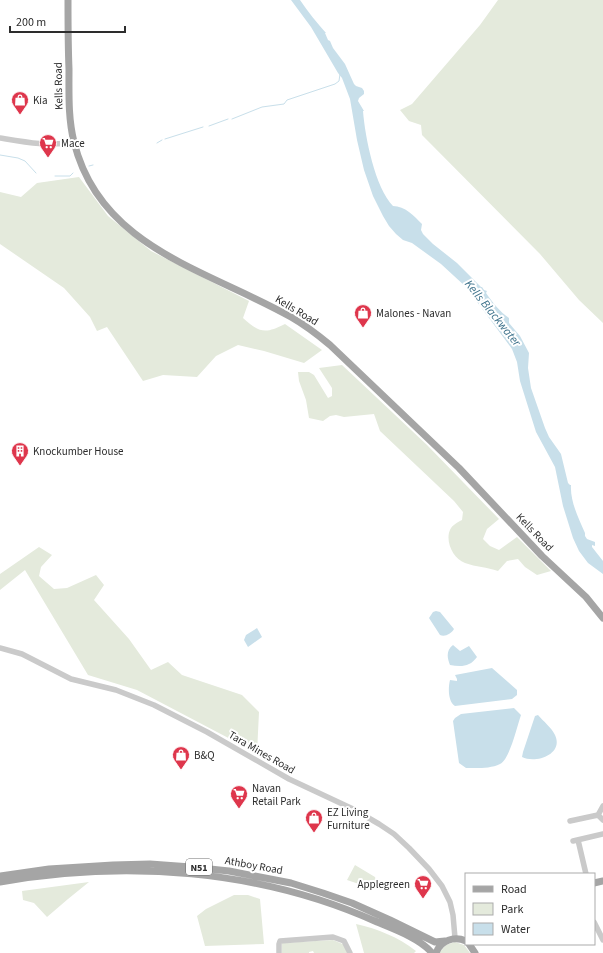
<svg xmlns="http://www.w3.org/2000/svg" width="603" height="953" viewBox="0 0 603 953" font-family="'Source Sans 3',sans-serif">
	<style>
		.green { fill: #e4eadc }
		.water { fill: #c8dfea }
		.lines { fill: none; stroke-linecap: round; stroke-linejoin: round }
		.stream { stroke: #c8dfea; stroke-width: 1 }
		.minor { stroke: #cacaca; stroke-width: 5.5 }
		.major { stroke: #a5a5a5; stroke-width: 7 }
		.labels { text-anchor: middle; stroke-width: 4; stroke-linejoin: round; paint-order: stroke }
		.shield { fill: #fff; stroke: #6c6c6c; stroke-width: 1 }
		.shield-label { font-size: 10px; font-weight: bold; fill: #2d2d2d }
		.street-label { font-size: 11px; fill: #2d2d2d; stroke: #fff }
		.poi-label { font-size: 11px; fill: #2d2d2d; stroke: #fff; text-anchor: start }
		.water-label { font-size: 12px; font-style: italic; fill: #3f738c; stroke: #fff }
	</style>
	<rect width="100%" height="100%" fill="#fff"/>
	<!-- green -->
	<path class="green" d="M498,0H603V323L579,300L540,254L422,135L421,125L409,121L400,110L412,104L480,25Z
		M79,177L108,216L151,251L249,301L243,318C260,333 265,334 285,324L322,350L304,363L264,351L238,345L216,356L197,377L163,375L143,381L107,327L97,331L90,317L64,288L0,244V192L21,197L37,183Z
		M342,365L427,445L499,519L487,529L483,539L490,546L499,550L517,537L551,571L537,575L525,567L518,559L507,561L498,571C487,567 476,567 465,563C453,559 445,541 450,530C452,525 458,522 462,520L463,512L454,501L380,431L374,414L344,417L336,415L330,416L323,421L309,418L306,400L299,381L298,372H309L314,375L328,398L332,396V388L319,368Z
		M39,547L52,555L41,567L39,576L54,589L67,588L96,575L104,585L94,600L129,639L151,670L168,662L182,675L242,695L259,712L257,753L137,690L88,675L25,570L0,590V574Z
		M355,865L375,877L376,880L371,888L347,880Z
		M89,882L68,899L47,917L34,903L23,900L22,891Z
		M234,895H248L260,899L264,944L205,946L197,916L206,909Z
		M356,924C378,929 398,937 416,951L414,953H364Z
		M333,940L345,945L348,953H314L313,951L309,952V953H282V943Z
		M455,942L464,945L470,953H439L446,945Z"/>
	<!-- water -->
	<path class="water" d="M291,0H300C308,12 317,23 326,33H325L328,40L330,41L333,48L345,64L354,84L356,86L362,88L364,91V94L359,98L358,101L364,111H363C365,137 375,188 393,206C405,206 414,216 422,224L421,230L423,234L433,244L457,263L481,287H482L484,290L487,291L486,293C493,303 500,312 509,318V323L520,336L529,353L528,368L531,388L545,428L549,437L561,454L568,483L570,485H571C570,501 578,517 585,533V536L587,539L595,542V546L592,545V547L603,561V574L588,563L579,551L573,538L563,506L555,467L536,432L520,381L517,362L512,349L466,287L441,264L412,243L403,240L396,234L389,226L383,216L373,196L364,170L357,140L350,99L342,78L338,73L311,27Z
		M436,611L440,612L454,629C451,634 445,637 440,635L429,618L433,612Z
		M257,628L262,637L248,647L244,640L246,635Z
		M453,645L460,651L469,646L477,657C470,667 461,667 450,665C447,658 446,650 453,645Z
		M492,668L517,690V695L512,699L455,706C448,702 448,688 450,680L457,681V679L455,675Z
		M514,708L521,715C517,726 510,759 500,764C490,769 476,768 466,768L459,763L453,721L455,718L461,714Z
		M538,715C543,721 552,728 555,735C564,754 536,764 522,757L523,752L535,716Z"/>
	<g class="lines">
		<!-- stream -->
		<path class="stream" d="M232,119L262,107L284,104L287,100L335,84L339,81L340,74
			M209,126L228,119
			M165,139L203,127
			M157,143L162,140
			M0,155L18,158L25,161L36,173
			M89,166L93,165
			M55,176H70L73,173"/>
		<!-- minor -->
		<path class="minor" d="M0,138C24,142 50,147 74,142
			M0,648L22,654L71,679L116,690L154,705L207,732L289,779L353,809L379,824L394,834L409,848L429,869L442,886L450,902L453,915L455,938
			M603,806L598,815L603,820
			M570,821L598,815
			M578,840L586,874
			M573,841L603,834
			M594,922L603,940
			M279,953V944L280,941L333,937L344,941L350,953"/>
		<!-- major -->
		<path class="major" d="M68,0C68,23 68,46 69,69C69,94 68,118 74,142C100,248 208,270 291,317C305,325 318,335 330,345L459,468L542,556L586,597L603,618
			M0,876L49,869L113,865L150,864L191,867L229,871L291,883L323,893L352,903L390,920L435,942L445,941
			M0,882C126,860 259,869 377,922C394,929 421,939 432,953
			M594,883L603,881
			M469,944L475,953
			M436,953C441,940 454,936 466,941"/>
	</g>
	<!-- icons -->
	<defs>
		<g id="shop-pin" transform="scale(0.9)"><path d="M0 17L-7.5 6A9.5 9.5 0 1 1 7.5 6Z" fill="#de364c" stroke="#fff"/><path d="M-5-2.5h2.3a2.7 3.5 0 0 1 5.4 0H5L5.5 6h-11ZM-1.5-2.5h3a1.5 2.3 0 0 0-3 0Z" fill="#fff"/></g>
		<g id="supermarket-pin" transform="scale(0.9)"><path d="M0 17L-7.5 6A9.5 9.5 0 1 1 7.5 6Z" fill="#de364c" stroke="#fff"/><path d="M-6-5.5h2.5l.6 2H6L4.5 2H-2.5L-4.4-4H-6ZM-1.5 3.2a1.3 1.3 0 1 0 .1 0ZM3 3.2a1.3 1.3 0 1 0 .1 0Z" fill="#fff"/></g>
		<g id="building-pin" transform="scale(0.9)"><path d="M0 17L-7.5 6A9.5 9.5 0 1 1 7.5 6Z" fill="#de364c" stroke="#fff"/><path d="M-4-6H4V6H1V3H-1V6H-4ZM-2.5-4.3h1.7v1.8h-1.7ZM.8-4.3h1.7v1.8H.8ZM-2.5-1h1.7V.8h-1.7ZM.8-1h1.7V.8H.8Z" fill="#fff"/></g>
	</defs>
	<g fill-rule="evenodd">
		<use href="#shop-pin" x="20" y="100"/>
		<use href="#supermarket-pin" x="48" y="143"/>
		<use href="#shop-pin" x="363" y="313"/>
		<use href="#building-pin" x="20" y="451"/>
		<use href="#shop-pin" x="181" y="755"/>
		<use href="#supermarket-pin" x="239" y="794"/>
		<use href="#shop-pin" x="314" y="818"/>
		<use href="#supermarket-pin" x="423" y="884"/>
	</g>
	<g class="labels">
		<!-- shield labels -->
		<rect class="shield" x="186" y="859" width="26" height="16" rx="3"/>
		<g class="shield-label">
			<text x="199" y="871">N51</text>
		</g>
		<!-- street labels -->
		<g class="street-label">
			<text transform="translate(58 86) rotate(-91)" y="4">Kells Road</text>
			<text transform="translate(297 310) rotate(31)" y="4">Kells Road</text>
			<text transform="translate(535 532) rotate(46)" y="4">Kells Road</text>
			<text transform="translate(262 752) rotate(30)" y="4">Tara Mines Road</text>
			<text transform="translate(254 865) rotate(10)" y="4">Athboy Road</text>
		</g>
		<!-- poi labels -->
		<g class="poi-label">
			<text x="33" y="104">Kia</text>
			<text x="61" y="147">Mace</text>
			<text x="376" y="317">Malones - Navan</text>
			<text x="33" y="455">Knockumber House</text>
			<text x="194" y="759">B&amp;Q</text>
			<text x="252" y="792">Navan<tspan x="252" dy="13">Retail Park</tspan></text>
			<text x="327" y="816">EZ Living<tspan x="327" dy="13">Furniture</tspan></text>
			<text x="410" y="888" text-anchor="end">Applegreen</text>
		</g>
		<!-- water labels -->
		<g class="water-label">
			<text transform="translate(493 313) rotate(51)" y="4">Kells Blackwater</text>
		</g>
	</g>
	<!-- legend -->
	<rect x="465" y="873" width="130" height="72" fill="#ffffff" stroke="#ababab"/>
	<rect x="473" y="886" width="20" height="6" fill="#a5a5a5" stroke="#ababab"/>
	<text x="501" y="893" font-size="12" fill="#2d2d2d">Road</text>
	<rect x="473" y="903" width="20" height="12" fill="#e4eadc" stroke="#ababab"/>
	<text x="501" y="913" font-size="12" fill="#2d2d2d">Park</text>
	<rect x="473" y="923" width="20" height="12" fill="#c8dfea" stroke="#ababab"/>
	<text x="501" y="933" font-size="12" fill="#2d2d2d">Water</text>
	<!-- scale -->
	<path d="M10 26v6h115v-6" fill="none" stroke="#2d2d2d" stroke-width="2"/>
	<text x="16" y="26" font-size="12" fill="#2d2d2d" stroke="#ffffff" stroke-width="3" paint-order="stroke">200 m</text>
</svg>
